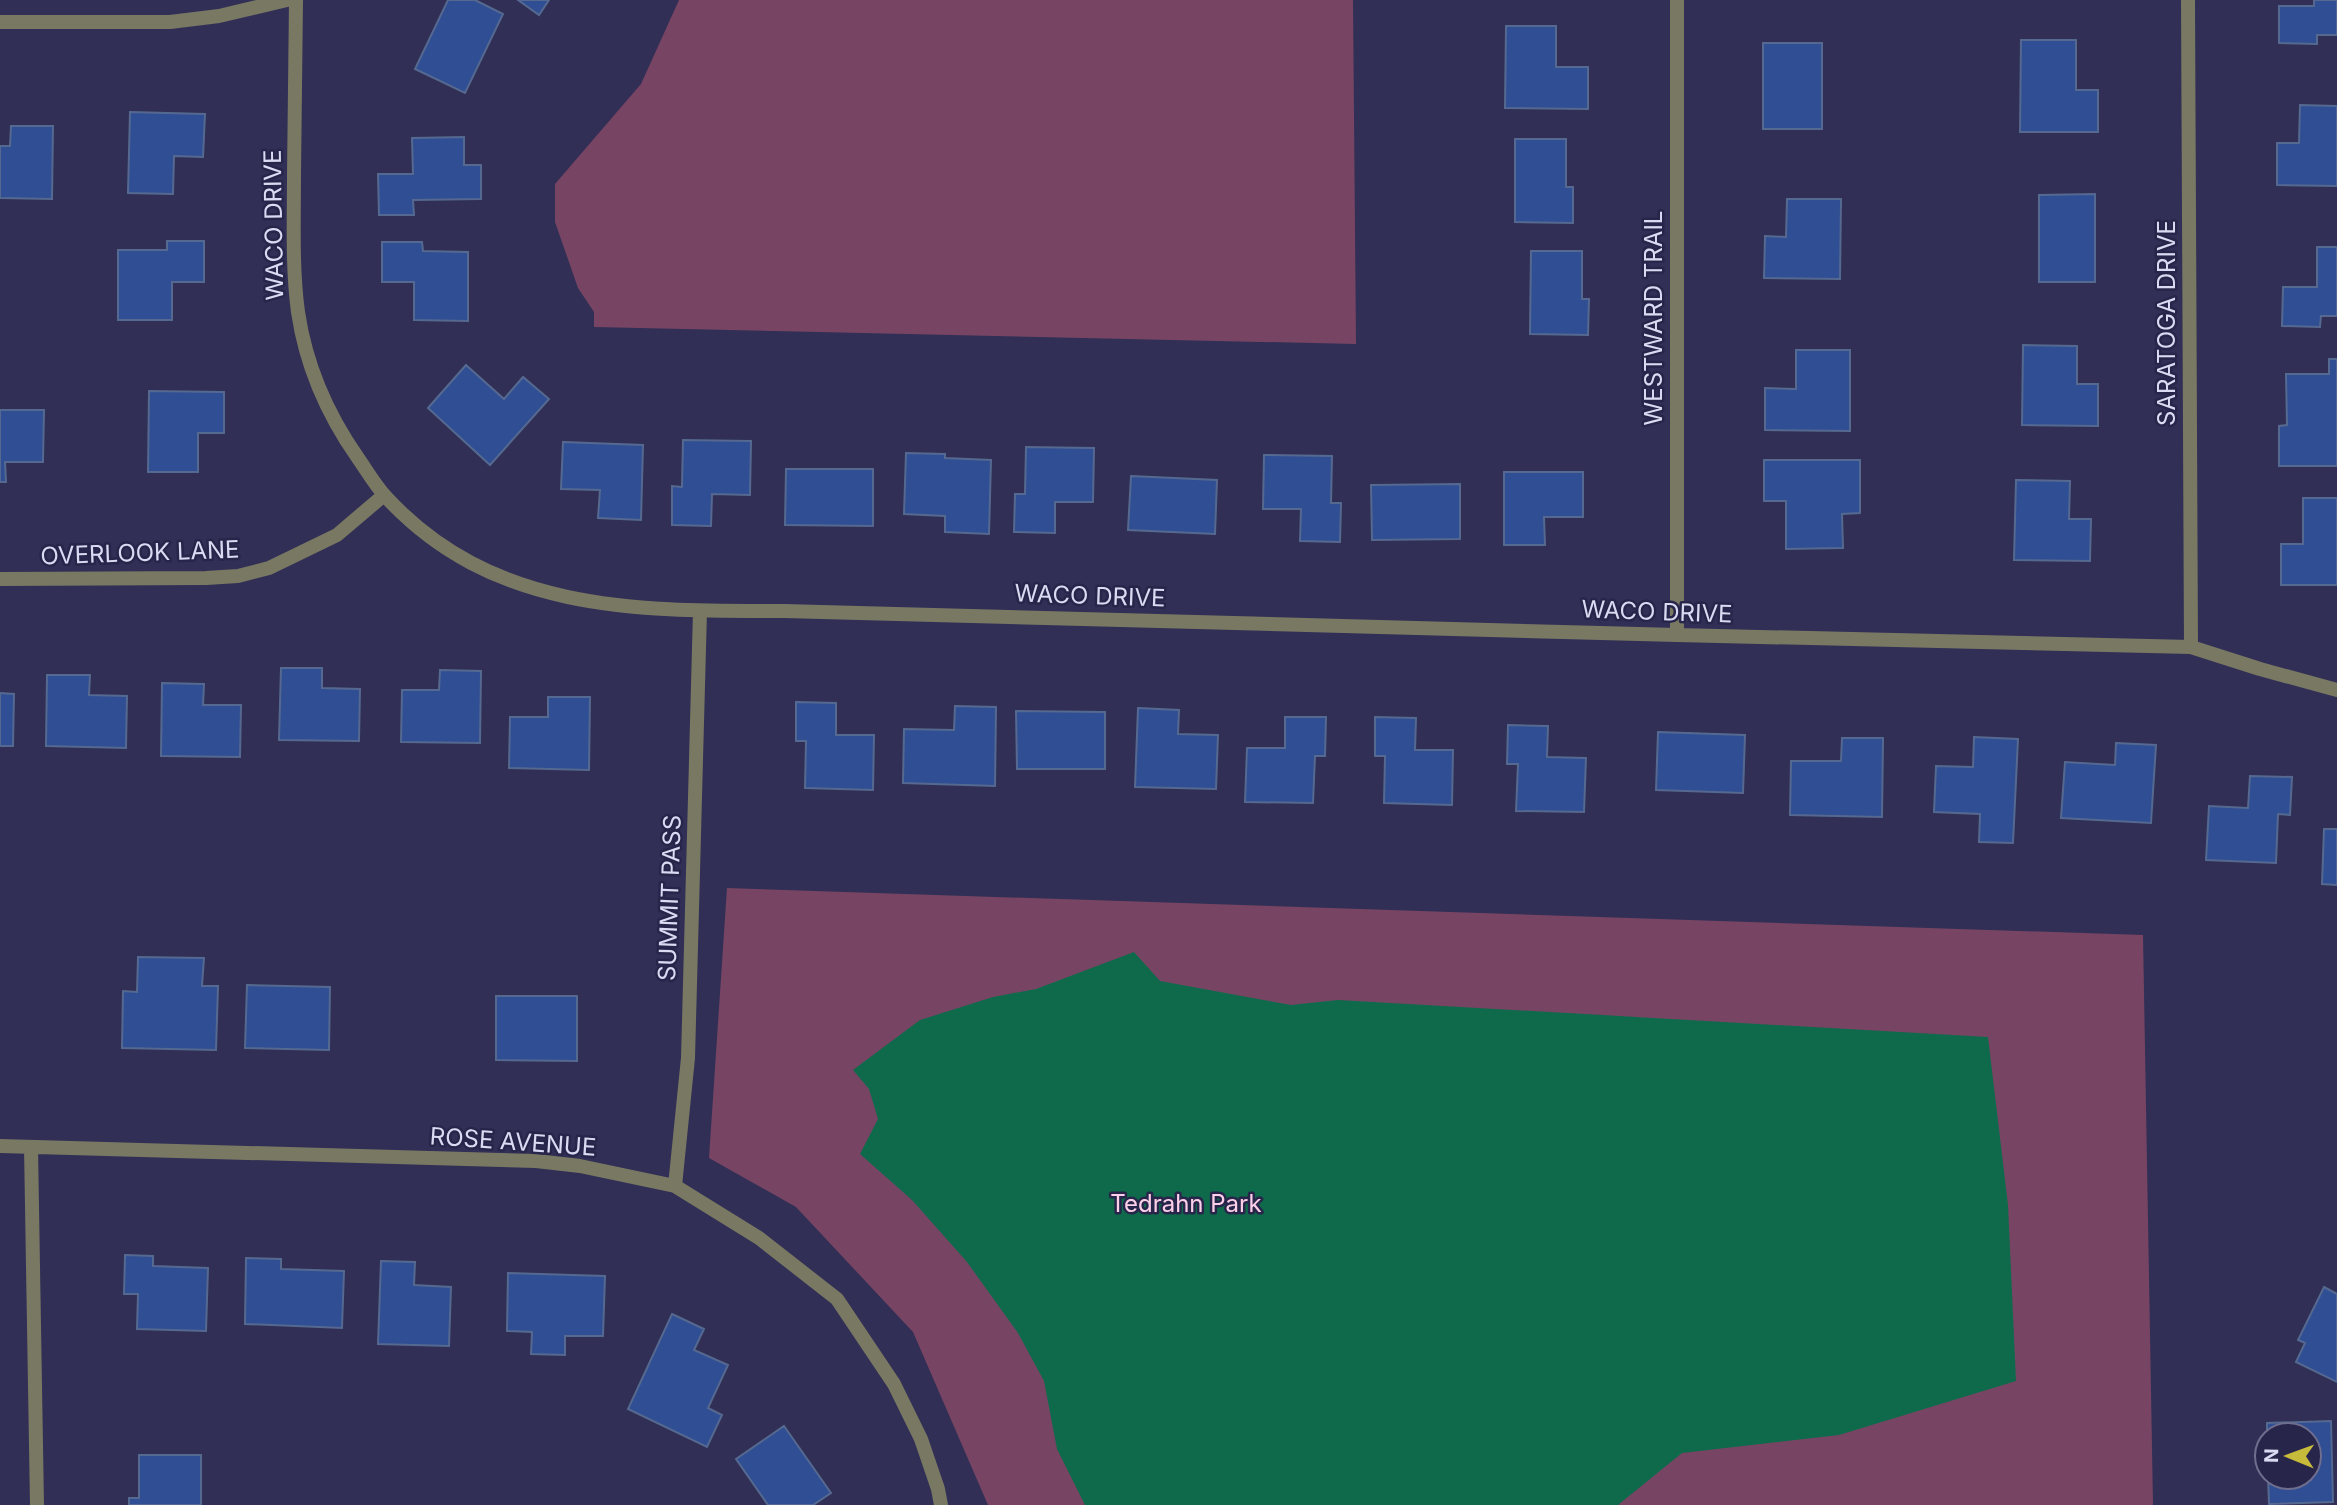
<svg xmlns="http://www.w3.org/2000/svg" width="2337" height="1505" viewBox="0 0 2337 1505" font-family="Inter,sans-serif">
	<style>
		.green { fill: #774563 }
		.water { fill: #0f6a4b }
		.building { fill: #304e93; stroke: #556990; stroke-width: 2 }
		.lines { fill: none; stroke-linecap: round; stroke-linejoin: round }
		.minor { stroke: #797863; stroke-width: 14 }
		.labels { text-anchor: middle; stroke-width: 5; stroke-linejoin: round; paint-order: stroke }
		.street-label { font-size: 24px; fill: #dadbf3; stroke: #27254a }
		.park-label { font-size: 24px; fill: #fcd0e8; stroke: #27254a }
	</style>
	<rect width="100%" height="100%" fill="#312f55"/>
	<!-- green -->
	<path class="green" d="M679,0H1353L1356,344L594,327V312L578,288L555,222V184L641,84Z
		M727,888L2143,935L2153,1505H988L913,1332L796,1207L709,1158Z"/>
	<!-- water -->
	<path class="water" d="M1134,952L1160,981L1291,1005L1338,1000L1988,1037L2008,1205L2016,1381L1839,1435L1682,1453L1618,1505H1085L1057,1449L1044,1381L1018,1333L967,1262L912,1200L860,1154L878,1119L869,1089L853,1070L920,1020L993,997L1036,989Z"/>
	<!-- building -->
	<path class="building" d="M448,0H475L503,14L465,93L415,69Z
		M518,0H549L539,15Z
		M2314,0H2337V35H2317V44L2279,43V6H2314Z
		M1506,26H1556V67H1588V109L1505,108Z
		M2021,40H2076V90H2098V132H2020Z
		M1763,43H1822V129H1763Z
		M2300,105L2337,106V186L2277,185V143H2299Z
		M130,112L205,114L203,157L174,156L173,194L128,193Z
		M11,126H53L52,199L0,198V146H10Z
		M464,137V165H481V199L413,200L414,215H379L378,174H413L412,138Z
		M1515,139H1566V187H1573V223L1515,222Z
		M2095,194V282H2039V195Z
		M1787,199H1841L1840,279L1764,278L1765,236L1786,237Z
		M167,241H204V282H172V320H118V250H167Z
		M382,242H422L423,251L468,252V321L414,320V282H382Z
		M2317,247H2337V316H2321L2320,327L2282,326L2283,287H2317Z
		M1531,251H1582V299H1589L1588,335L1530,334Z
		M2023,345L2077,346V384H2098V426L2022,425Z
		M1796,350H1850V431L1765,430V388L1796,389Z
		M2329,359H2337V466H2279V426L2287,425L2286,374H2329Z
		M466,365L504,399L523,377L549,399L490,465L428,408Z
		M149,391L224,392V433H198V472H148Z
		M0,410H44L43,462H5L6,482H0Z
		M683,440L751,441L750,495L712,494L711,526L672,525V486L682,487Z
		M563,442L643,445L641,520L598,518L600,490L561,489Z
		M1026,447L1094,448L1093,502H1055V533L1014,532L1015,494H1025Z
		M906,453L945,454V458L991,460L989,534L945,532V516L904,514Z
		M1264,455L1332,456L1331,503H1341L1340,542L1300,541L1301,509H1263Z
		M1764,460H1860V513L1842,514L1843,548L1786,549V501H1764Z
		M786,469H873V526L785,525Z
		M1504,472H1583V517H1544L1545,545H1504Z
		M1131,476L1217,480L1215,534L1128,530Z
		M2016,480L2070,481L2069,519H2091L2090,561L2014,560Z
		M1460,484V539L1372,540L1371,485Z
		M2303,498H2337V585H2281V544H2303Z
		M281,668H322V688L360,689L359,741L279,740Z
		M440,670L481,671L480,743L401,742L402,690H439Z
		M47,675H90L89,695L127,696L126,748L46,746Z
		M162,683L204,684L203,705H241L240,757L161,756Z
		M0,693L14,694L13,746H0Z
		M548,697H590L589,770L509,768L510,717H548Z
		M796,702L836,703V735H874L873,790L805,788L806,741H796Z
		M955,706L996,707L995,786L903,783L904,729L954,730Z
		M1138,708L1179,710L1178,734L1218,735L1216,789L1135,787Z
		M1016,711L1105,712V769H1017Z
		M1285,717H1326L1325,756H1315L1313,803L1245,802L1247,748H1285Z
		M1375,717L1416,718L1415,750H1453L1452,805L1384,803L1385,756H1375Z
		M1508,725L1548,726L1547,757L1586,758L1584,812L1516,811L1518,764H1507Z
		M1658,732L1745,735L1743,793L1656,790Z
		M1974,737L2018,739L2013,843L1979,842L1980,814L1934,812L1936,766L1973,767Z
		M1842,738H1883L1882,817L1790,815L1791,761H1841Z
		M2116,743L2156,745L2151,823L2061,818L2065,762L2115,765Z
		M2250,776L2292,777L2290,815L2278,814L2276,863L2206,860L2209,806L2248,808Z
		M2324,829H2337V885L2322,884Z
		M138,957L204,958L202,986H218L216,1050L122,1048L123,991L137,992Z
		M247,985L330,987L329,1050L245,1048Z
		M496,996H577V1061L496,1060Z
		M125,1255L153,1256V1266L208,1268L206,1331L137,1329L138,1294H124Z
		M246,1258L281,1259V1269L344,1271L342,1328L245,1324Z
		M381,1261L415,1262L414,1285L451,1287L449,1346L378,1344Z
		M508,1273L605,1276L603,1336H565V1355L531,1354L532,1332L507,1331Z
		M2324,1287L2337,1294V1382L2296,1362L2305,1343L2298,1340Z
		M672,1314L704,1329L694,1350L728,1365L708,1408L722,1415L707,1447L628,1409Z
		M2331,1421L2333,1502L2269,1504L2268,1477H2309V1435H2267V1423Z
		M784,1426L831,1493L813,1505H768L736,1459Z
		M139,1455H201V1505H129V1498H139Z"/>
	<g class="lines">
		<!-- minor -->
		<path class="minor" d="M296,0C295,58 295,117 294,175C294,221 292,267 298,312C306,366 327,414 358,458C367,471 375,485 386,497C493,613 638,611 784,611L1677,635L2191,647L2260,669L2337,690
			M2188,0L2191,647
			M0,22H170L219,16L287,0
			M0,579L206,578L238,576L269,568L337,535L384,495
			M1677,635V0
			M0,1146L536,1161L580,1166L675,1186L759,1238L837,1299L894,1384L921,1439L938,1489L941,1505
			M31,1147L37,1505
			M675,1186L688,1058L700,611"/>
	</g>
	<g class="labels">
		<!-- street labels -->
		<g class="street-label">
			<text transform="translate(274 225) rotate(-91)" y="8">WACO DRIVE</text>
			<text transform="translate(1654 318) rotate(-90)" y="8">WESTWARD TRAIL</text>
			<text transform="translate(2167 323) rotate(-90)" y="8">SARATOGA DRIVE</text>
			<text transform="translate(140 553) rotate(-2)" y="8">OVERLOOK LANE</text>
			<text transform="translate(1090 596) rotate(2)" y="8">WACO DRIVE</text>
			<text transform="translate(1657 612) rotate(2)" y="8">WACO DRIVE</text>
			<text transform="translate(670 898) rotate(-88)" y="8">SUMMIT PASS</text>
			<text transform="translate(513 1142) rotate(4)" y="8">ROSE AVENUE</text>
		</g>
		<!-- park labels -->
		<g class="park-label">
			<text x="1186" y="1212">Tedrahn Park</text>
		</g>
	</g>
	<!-- north arrow -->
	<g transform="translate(2288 1456) rotate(271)"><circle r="33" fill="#27254a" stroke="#6f6e8e" stroke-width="2"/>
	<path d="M0-5L12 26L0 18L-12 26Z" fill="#c7bb3c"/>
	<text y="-10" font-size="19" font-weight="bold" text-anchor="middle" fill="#dadbf3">N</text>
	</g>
</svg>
